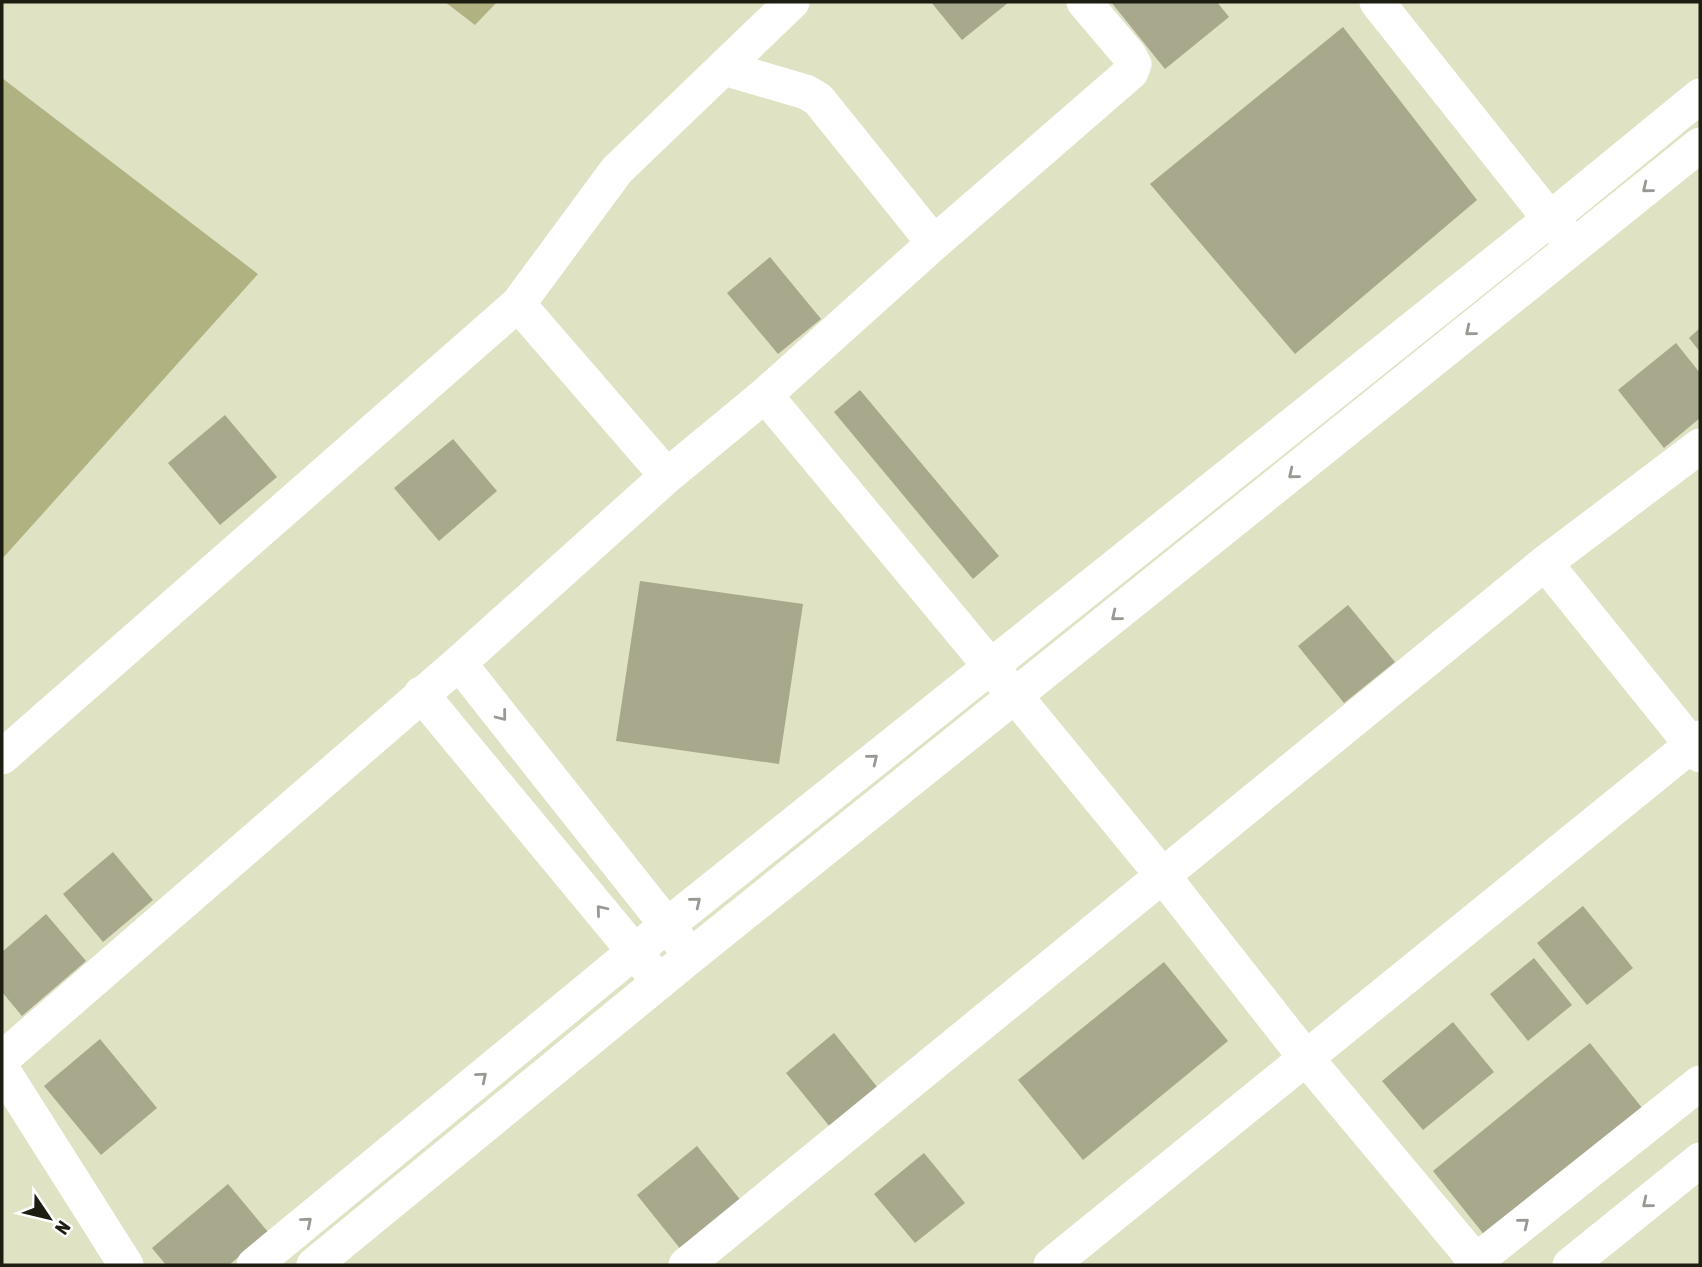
<svg xmlns="http://www.w3.org/2000/svg" width="1702" height="1267" viewBox="0 0 1702 1267" font-family="'Asap Condensed',sans-serif">
	<style>
		.green { fill: #b0b281 }
		.building { fill: #a7a88c }
		.lines { fill: none; stroke-linecap: round; stroke-linejoin: round }
		.minor { stroke: #fff; stroke-width: 35 }
		.oneway { stroke: #999994 }
	</style>
	<rect width="100%" height="100%" fill="#e0e2c4"/>
	<!-- green -->
	<path class="green" d="M445,2H497L475,25Z
		M2,78L258,274L2,559Z"/>
	<!-- building -->
	<path class="building" d="M931,2H1009L962,40Z
		M1111,2H1217L1229,17L1165,69Z
		M1343,27L1477,200L1295,354L1150,184Z
		M770,257L821,319L778,354L727,293Z
		M1700,328V352L1689,338Z
		M1676,343L1700,373V418L1664,448L1618,390Z
		M860,390L999,556L973,579L834,412Z
		M225,415L277,477L220,525L168,463Z
		M453,439L497,491L439,541L394,488Z
		M640,581L803,604L779,764L616,741Z
		M1348,605L1395,662L1344,703L1298,646Z
		M113,852L153,900L103,942L63,894Z
		M1583,906L1633,968L1587,1005L1537,943Z
		M46,914L86,961L22,1016L2,992V952Z
		M1534,958L1572,1005L1528,1041L1490,994Z
		M1164,962L1228,1041L1083,1160L1018,1080Z
		M1453,1022L1494,1072L1423,1130L1382,1081Z
		M834,1033L878,1088L830,1127L786,1073Z
		M100,1039L157,1108L101,1155L44,1086Z
		M1590,1043L1647,1114L1490,1242L1433,1171Z
		M697,1146L742,1202L682,1251L637,1195Z
		M924,1153L965,1203L915,1243L874,1194Z
		M228,1184L268,1232L229,1265H166L152,1248Z"/>
	<g class="lines">
		<!-- minor -->
		<path class="minor" d="M1377,2L1550,219L1566,236
			M724,68L806,92L818,99L934,243
			M518,304L667,476
			M765,395L1016,697L1163,876L1306,1058L1479,1265
			M1545,563L1700,755
			M459,663L681,943
			M421,694L648,968
			M2,757L518,304L617,170L792,2
			M2,1059L459,663L667,476L765,395L934,243L1131,72L1134,64L1129,55L1084,2
			M2,1069L126,1265
			M254,1265L635,951L1550,219L1700,96
			M314,1265L692,955L1700,145
			M686,1265L1545,563L1700,446
			M1051,1265L1700,738
			M1471,1265L1700,1083
			M1570,1265L1700,1160"/>
	</g>
	<!-- one-way arrows -->
	<defs><path id="oneway-chevron" d="M-2-3.5L2.5 0L-2 3.5" fill="none" stroke-width="1.6" stroke-linecap="round" stroke-linejoin="round" transform="scale(1.75)"/></defs>
	<g class="oneway">
		<use href="#oneway-chevron" transform="translate(1647 188) rotate(141)"/>
		<use href="#oneway-chevron" transform="translate(1470 331) rotate(141)"/>
		<use href="#oneway-chevron" transform="translate(1293 474) rotate(141)"/>
		<use href="#oneway-chevron" transform="translate(1116 616) rotate(141)"/>
		<use href="#oneway-chevron" transform="translate(502 716) rotate(52)"/>
		<use href="#oneway-chevron" transform="translate(873 759) rotate(-39)"/>
		<use href="#oneway-chevron" transform="translate(696 902) rotate(-39)"/>
		<use href="#oneway-chevron" transform="translate(601 910) rotate(-130)"/>
		<use href="#oneway-chevron" transform="translate(482 1077) rotate(-40)"/>
		<use href="#oneway-chevron" transform="translate(1647 1203) rotate(141)"/>
		<use href="#oneway-chevron" transform="translate(307 1222) rotate(-40)"/>
		<use href="#oneway-chevron" transform="translate(1524 1223) rotate(-39)"/>
	</g>
	<!-- border -->
	<rect width="1702" height="1267" fill="none" stroke="#1d1d12" stroke-width="7"/>
	<!-- north arrow -->
	<g transform="translate(49 1218) rotate(125)" stroke="#ffffff" stroke-width="5" paint-order="stroke">
	<path d="M0-5L12 26L0 18L-12 26Z" fill="#1d1d12"/>
	<text y="-10" font-size="19" font-weight="bold" text-anchor="middle" fill="#1d1d12">N</text>
	</g>
</svg>
